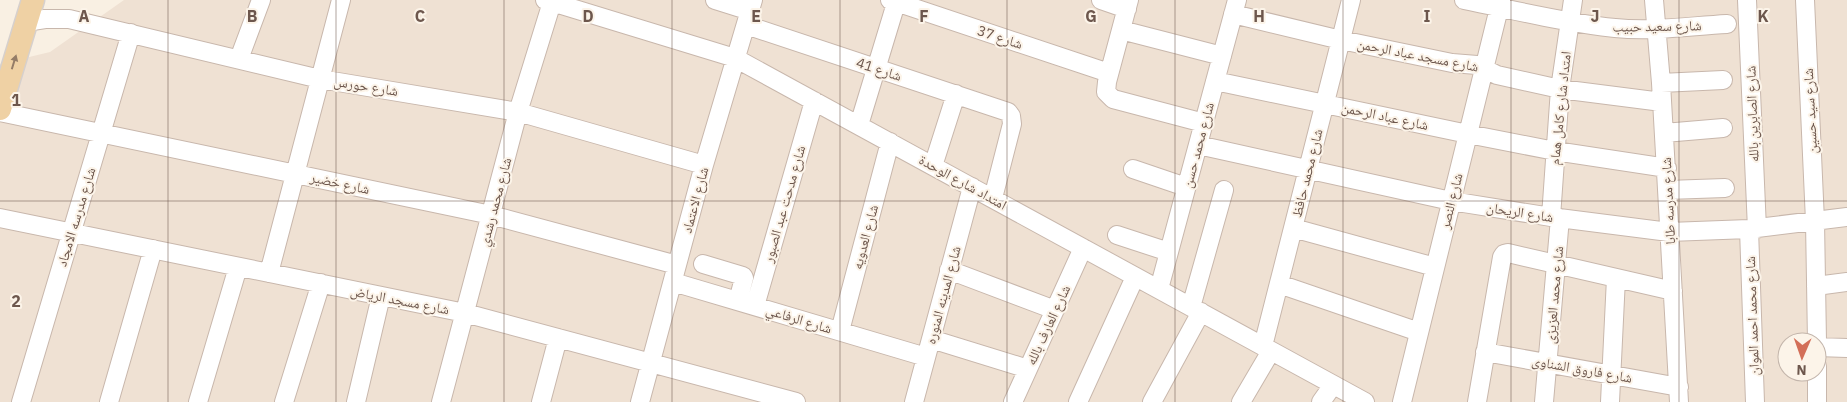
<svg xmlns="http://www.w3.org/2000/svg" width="1847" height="402" viewBox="0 0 1847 402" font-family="'IBM Plex Sans','Noto Naskh Arabic',sans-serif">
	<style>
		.residential { fill: #efe1d3; fill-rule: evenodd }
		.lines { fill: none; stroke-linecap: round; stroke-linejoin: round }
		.minor-casing { stroke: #c8b7ac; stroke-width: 20 }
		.major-casing { stroke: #d6d0cd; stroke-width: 25 }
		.minor { stroke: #fff; stroke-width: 18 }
		.major { stroke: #efd1a4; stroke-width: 22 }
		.oneway { fill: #947c67 }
		.grid { fill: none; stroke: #6d574d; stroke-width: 1; stroke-opacity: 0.55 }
		.labels { text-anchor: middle; stroke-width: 4; stroke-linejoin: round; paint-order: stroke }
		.street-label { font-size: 14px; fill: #6d574d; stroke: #fcf4e9 }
		.grid-label { font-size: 16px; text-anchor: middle; font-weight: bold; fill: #6d574d; stroke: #fcf4e9; stroke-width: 4; stroke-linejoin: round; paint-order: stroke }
	</style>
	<rect width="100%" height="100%" fill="#f9f0e3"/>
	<!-- residential -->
	<path class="residential" d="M124,0H1847V402H0V64L50,52ZM1787,342H1817V372H1787Z"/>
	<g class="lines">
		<!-- minor casing -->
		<g class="minor-casing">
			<path id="minor" d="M545,0L735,58L1365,402
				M715,0L750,11
				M890,0L1109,73
				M1101,0L1127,9
				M1129,0L1107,82L1106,92L1113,99L1204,123
				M1464,0C1514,10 1565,23 1615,28C1652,32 1690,26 1727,24
				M1654,0L1661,83L1679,402
				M1747,0L1757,229
				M1805,0L1815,221L1817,342
				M1233,14L1341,40L1452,63L1477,65L1497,75L1560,89L1662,102
				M26,22L45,19H69L320,79L518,112L704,165
				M746,25L1008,112L1011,116L1012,124L993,198
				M1121,30L1222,56
				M239,59L261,0
				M1215,81L1468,134L1555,151L1667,168
				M1661,83L1723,80
				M0,112L491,215L677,265
				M859,125L897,0
				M1664,133L1723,128
				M1198,145L1451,201L1551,217L1669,232L1749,229L1847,217
				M933,166L956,94
				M1133,169L1186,187
				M1667,190L1725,188
				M1551,217L1560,89L1573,0
				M0,218L465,313L796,402
				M1293,228L1435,267
				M1749,229L1755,402
				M1117,235L1169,252
				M703,264L743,276L744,278L738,301
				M949,270L1055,310
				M269,273L341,0
				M673,282L926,357
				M1279,284L1419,332
				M1816,286L1847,282
				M1159,289L1237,0
				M755,306L814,101
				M1191,307L1224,190
				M840,331L890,142
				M931,339L1028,369
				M1263,346L1351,0
				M1817,347L1847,348
				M1485,352L1679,387
				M1817,366V402
				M21,402L131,33
				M109,402L153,249
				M198,402L238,267
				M284,402L321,283
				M356,402L381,296
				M441,402L518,112L552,2
				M541,402L558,338
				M640,402L704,165L753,0
				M914,402L972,187
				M1013,402L1083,248
				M1078,402L1135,277
				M1152,402L1201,312
				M1241,402L1271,351
				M1321,402L1333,385
				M1402,402L1501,0
				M1477,402L1502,257L1504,254L1508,253L1673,291
				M1544,402L1560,218
				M1610,402L1616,278"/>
		</g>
		<!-- major casing -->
		<g class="major-casing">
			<path id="major" d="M0,109L33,0"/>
		</g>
		<!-- minor -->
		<use href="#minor" class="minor"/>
		<!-- major -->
		<use href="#major" class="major"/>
	</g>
	<!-- one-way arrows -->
	<defs><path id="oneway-solid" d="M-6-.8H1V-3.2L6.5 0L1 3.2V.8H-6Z" transform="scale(1.25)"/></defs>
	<use class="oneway" href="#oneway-solid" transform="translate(14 62) rotate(-73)"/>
	<!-- grid -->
	<path class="grid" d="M168,0V402M336,0V402M504,0V402M672,0V402M840,0V402M1007,0V402M1175,0V402M1343,0V402M1511,0V402M1679,0V402M0,201H1847"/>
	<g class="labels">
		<!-- street labels -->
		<g class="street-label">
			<text transform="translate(1657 26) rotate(-1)" y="5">شارع سعيد حبيب</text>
			<text transform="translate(1000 37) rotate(18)" y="5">شارع 37</text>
			<text transform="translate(1418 55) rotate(11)" y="5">شارع مسجد عباد الرحمن</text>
			<text transform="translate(879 69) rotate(18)" y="5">شارع 41</text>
			<text transform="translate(366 86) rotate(9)" y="5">شارع حورس</text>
			<text transform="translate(1560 108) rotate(-84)" y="5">امتداد شارع كامل همام</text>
			<text transform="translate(1810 111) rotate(-93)" y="5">شارع سيد حسين</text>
			<text transform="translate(1752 114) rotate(-92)" y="5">شارع الصابرين بالله</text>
			<text transform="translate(1385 116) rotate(12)" y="5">شارع عباد الرحمن</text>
			<text transform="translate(1198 145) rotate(-75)" y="5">شارع محمد حسن</text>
			<text transform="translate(1307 173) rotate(-76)" y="5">شارع محمد حافظ</text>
			<text transform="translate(963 182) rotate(29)" y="5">امتداد شارع الوحدة</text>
			<text transform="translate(340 183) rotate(12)" y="5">شارع خضير</text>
			<text transform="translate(695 200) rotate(-75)" y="5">شارع الاعتماد</text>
			<text transform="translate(1451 201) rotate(-76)" y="5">شارع النصر</text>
			<text transform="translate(1668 201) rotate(-93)" y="5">شارع مدرسه طابا</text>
			<text transform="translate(495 202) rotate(-75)" y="5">شارع محمد رشدي</text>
			<text transform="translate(784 204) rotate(-74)" y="5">شارع مدحت عبد الصبور</text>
			<text transform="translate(1520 212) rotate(9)" y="5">شارع الريحان</text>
			<text transform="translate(76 217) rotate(-73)" y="5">شارع مدرسه الامجاد</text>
			<text transform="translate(865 237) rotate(-75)" y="5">شارع العدويه</text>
			<text transform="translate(943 295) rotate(-75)" y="5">شارع المدينه المنوره</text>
			<text transform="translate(1554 295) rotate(-85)" y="5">شارع محمد العزيزى</text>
			<text transform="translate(400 300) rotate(11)" y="5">شارع مسجد الرياض</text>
			<text transform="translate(1752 316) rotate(-92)" y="5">شارع محمد احمد الموان</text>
			<text transform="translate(799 319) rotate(17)" y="5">شارع الرفاعي</text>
			<text transform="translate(1048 325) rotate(-65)" y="5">شارع العارف بالله</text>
			<text transform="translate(1582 369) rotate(10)" y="5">شارع فاروق الشناوى</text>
		</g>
	</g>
	<g class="grid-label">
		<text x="84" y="22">A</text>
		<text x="252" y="22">B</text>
		<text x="420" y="22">C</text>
		<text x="588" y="22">D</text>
		<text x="756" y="22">E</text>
		<text x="924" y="22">F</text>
		<text x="1091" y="22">G</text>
		<text x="1259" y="22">H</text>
		<text x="1427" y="22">I</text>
		<text x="1595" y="22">J</text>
		<text x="1763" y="22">K</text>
		<text x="16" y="106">1</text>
		<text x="16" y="307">2</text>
	</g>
	<!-- north arrow -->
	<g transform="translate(1802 357) rotate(182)"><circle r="24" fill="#fcf4e9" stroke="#c3b5ab"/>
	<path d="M0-4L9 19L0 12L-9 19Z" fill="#d36f58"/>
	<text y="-8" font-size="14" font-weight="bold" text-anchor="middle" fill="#6d574d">N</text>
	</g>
</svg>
